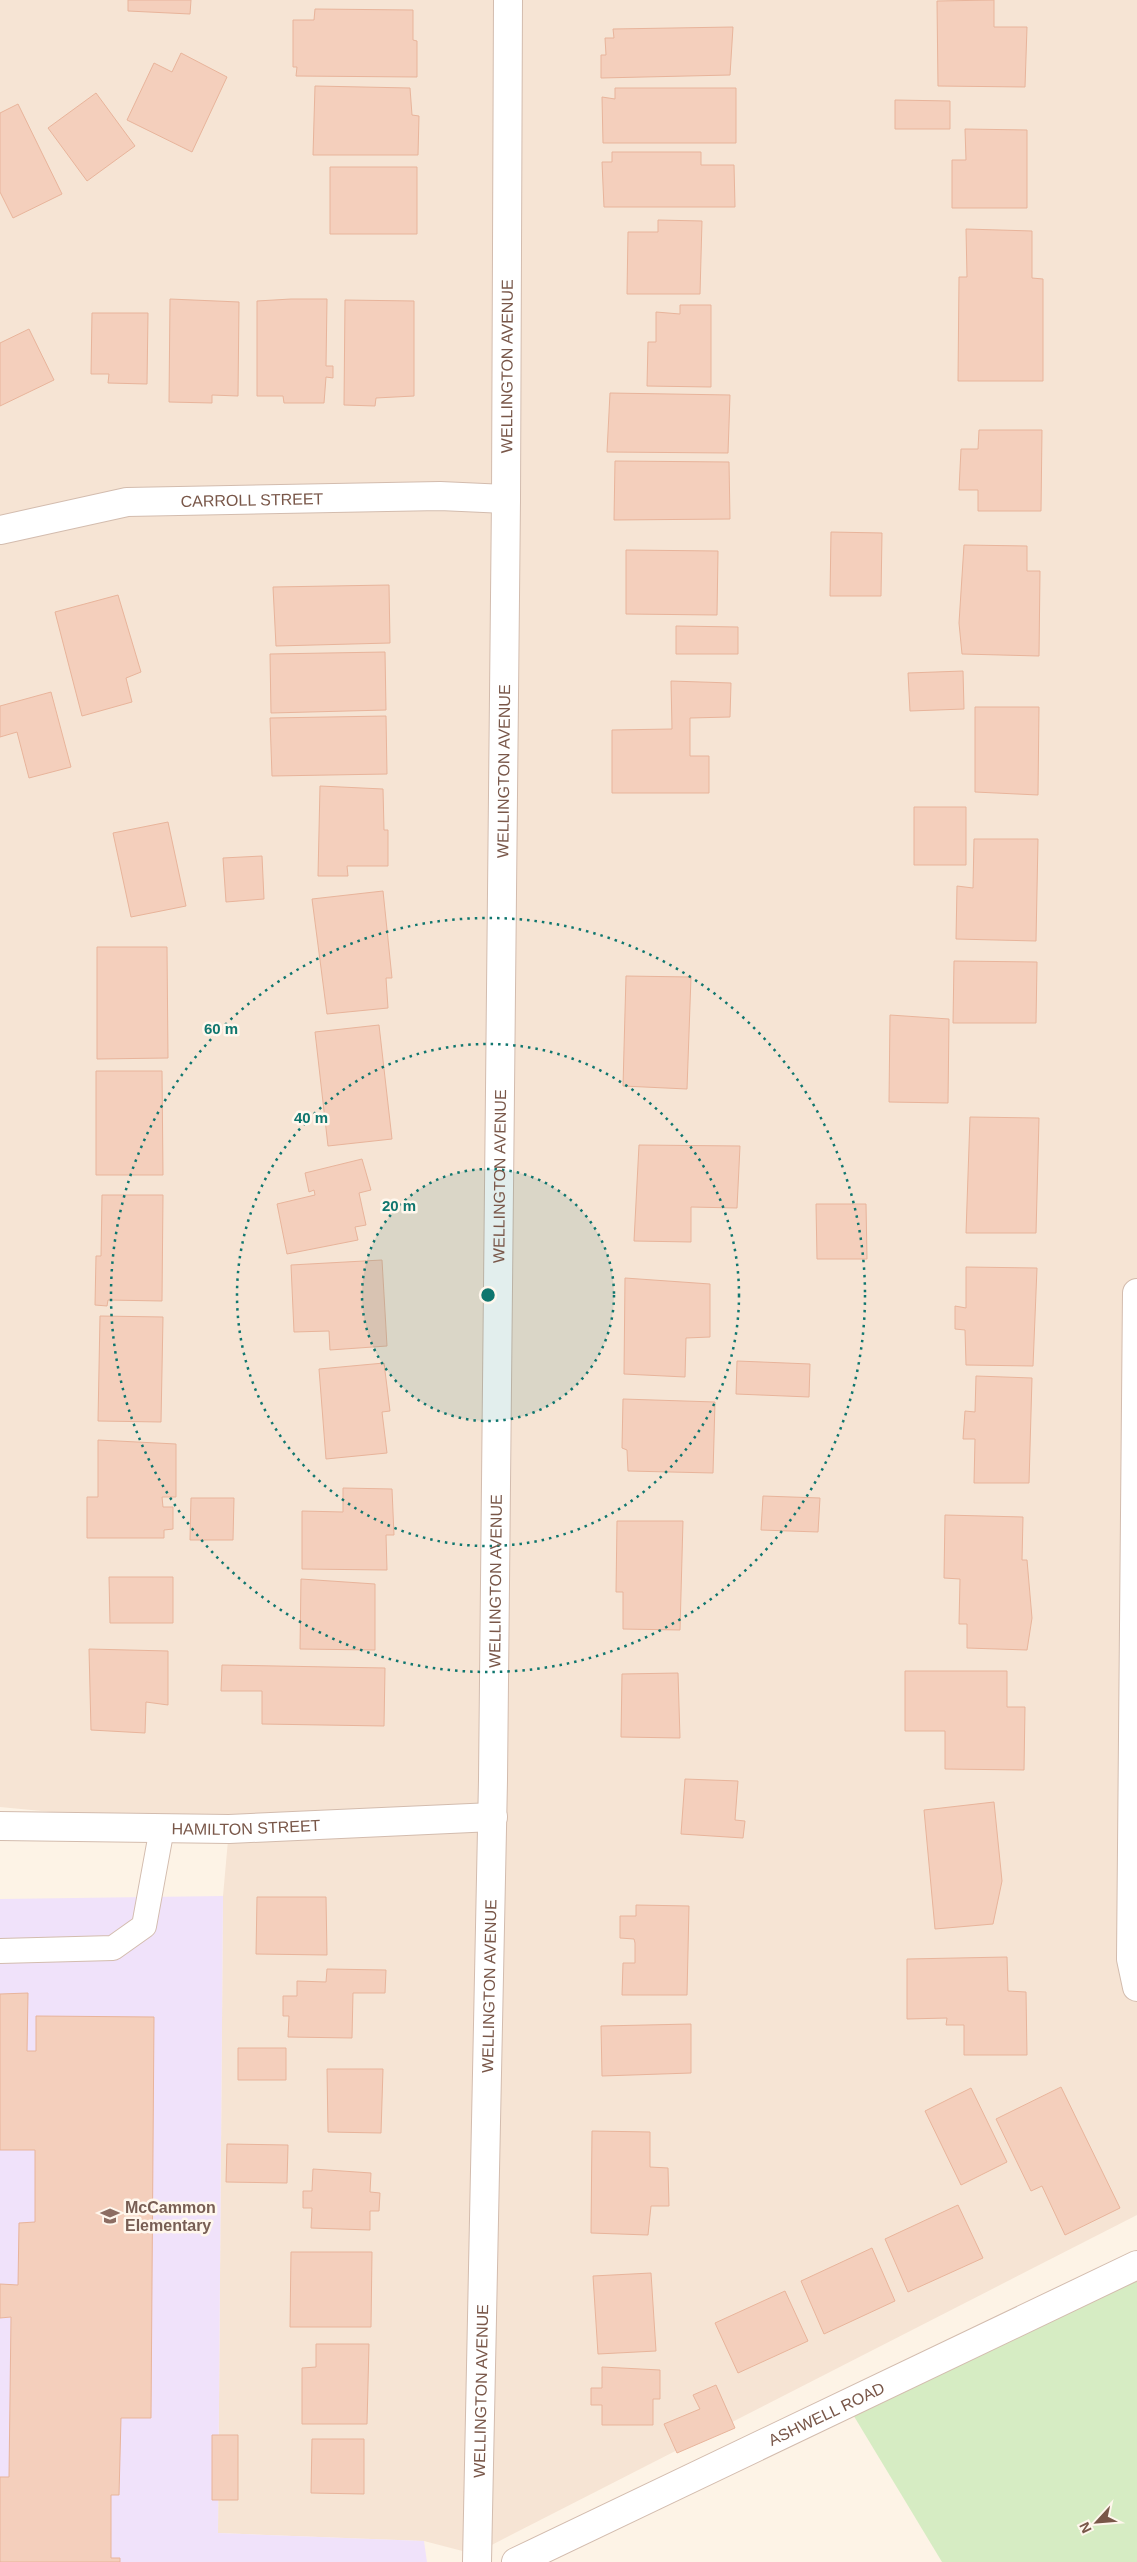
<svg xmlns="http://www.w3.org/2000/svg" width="1137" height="2562" viewBox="0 0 1137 2562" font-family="Helvetica,sans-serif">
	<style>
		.residential { fill: #f6e4d4 }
		.education { fill: #f0e2fa }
		.green { fill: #d6ecc3 }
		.building { fill: #f4cfbc; stroke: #e8b49b }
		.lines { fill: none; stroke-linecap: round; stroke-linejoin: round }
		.service-casing { stroke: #d3bcae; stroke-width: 26 }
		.minor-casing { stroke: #d3bcae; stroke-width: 30 }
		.tertiary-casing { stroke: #d3bcae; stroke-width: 30 }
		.service { stroke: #fff; stroke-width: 24 }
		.minor { stroke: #fff; stroke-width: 28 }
		.tertiary { stroke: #fff; stroke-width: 28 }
		.ring { fill: none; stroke: #0f766e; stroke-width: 2.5; stroke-dasharray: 2.5 5 }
		.labels { text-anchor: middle; stroke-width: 5; stroke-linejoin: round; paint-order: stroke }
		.street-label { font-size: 16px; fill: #795749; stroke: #fff7ed }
		.education-label { font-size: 16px; font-weight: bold; fill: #785e54; stroke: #fff7ed; text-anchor: start }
		.centre { fill: #0f766e; stroke: #fff7ed; stroke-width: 2.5 }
		.ring-label { font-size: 15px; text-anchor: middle; font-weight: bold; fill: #0f766e; stroke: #fff7ed; stroke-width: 5; stroke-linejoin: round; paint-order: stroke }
	</style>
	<rect width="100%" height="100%" fill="#fdf3e6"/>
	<!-- residential -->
	<path class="residential" d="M0,0H1137V2215L474,2554L424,2541L218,2533L223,1896L229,1829L0,1807Z"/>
	<!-- education -->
	<path class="education" d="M223,1896L218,2533L424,2541L427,2562H0V1899Z"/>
	<!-- green -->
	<path class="green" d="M1137,2262V2562H942L849,2408Z"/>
	<!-- building -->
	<path class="building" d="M128,0H191L190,14L128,11Z
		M994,0V27H1027L1025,87L938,86L937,1Z
		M315,9L413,10V40L417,41V77L296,76L297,67H293V20H314Z
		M733,27L730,75L601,78V55H606L605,38H614L613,29Z
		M181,53L227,77L192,152L127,120L154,63L172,72Z
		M315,86L410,88L412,115L419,116L418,155H313Z
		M615,88H736V143H603L602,97L615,99Z
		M96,93L135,146L87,181L48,128Z
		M895,100L950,101V129H895Z
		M18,104L62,194L13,218L0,192V113Z
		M965,129L1027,130V208H952V160H966Z
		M612,152H701V165H734L735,207H604L602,162H612Z
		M330,167H417V234H330Z
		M658,220L702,221L700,294H627L628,232H658Z
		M966,229L1032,231V278L1043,279V381H958L959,277H967Z
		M170,299L239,302L238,396L212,395V403L169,402Z
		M291,299H327L326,366H333V378L326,377L324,403H284L283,396H257V301Z
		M345,300L414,301V396L376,398L375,406L344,405Z
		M680,305H711V387L647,386L648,342H656V312L680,314Z
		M92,313H148L147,384L108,383L109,374H91Z
		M29,329L54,380L0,406V343Z
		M610,393L730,395L728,453L607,452Z
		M979,430H1042L1041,511H978V490H959L961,449H978Z
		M615,461L729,462L730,519L614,520Z
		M831,532L882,533L881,596H830Z
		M964,545L1027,546V571H1040L1039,656L962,654L959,623Z
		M626,550L718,551L717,615L626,614Z
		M389,585L390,643L276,646L273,587Z
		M118,595L141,672L126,678L132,702L82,716L55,612Z
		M676,626L738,627V654H676Z
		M385,652L386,710L271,713L270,654Z
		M963,671L964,709L910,711L908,673Z
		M671,681L731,683L730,717L690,718V756H709V793H612V730L672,729Z
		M51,692L71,767L29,778L17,732L0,737V706Z
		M975,707H1039L1038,795L975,792Z
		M386,716L387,774L272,776L270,718Z
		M320,786L383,789L384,830H388V866H347L348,876H318Z
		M914,807H966V865H914Z
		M168,822L186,906L131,917L113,833Z
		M974,839H1038L1036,941L956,939L957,886L973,888Z
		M262,856L264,899L226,902L223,858Z
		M383,891L392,978H386L388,1008L327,1014L312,899Z
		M97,947H167L168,1058L97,1059Z
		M954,961L1037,962L1036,1023H953Z
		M626,976L691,977L687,1089L623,1086Z
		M890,1015L949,1019L948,1103L889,1102Z
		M379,1025L392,1139L328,1146L315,1032Z
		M96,1071H162L163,1175H96Z
		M970,1117L1039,1118L1036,1233H966Z
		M639,1145L740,1146L737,1208L691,1207V1242L634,1241Z
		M362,1159L371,1190L359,1193L366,1225L355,1227L358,1240L287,1254L277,1204L315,1195L314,1190L309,1192L305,1173Z
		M102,1195H163L162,1301L108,1300L107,1306L95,1305L96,1256H101Z
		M816,1204H866L867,1259H817Z
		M382,1260L387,1346L330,1350L329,1331L294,1332L291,1265Z
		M966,1267L1037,1268L1033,1366L966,1365L965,1330L955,1329V1306L966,1308Z
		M625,1278L710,1284V1337L686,1338L685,1377L624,1374Z
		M100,1316L163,1317L161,1422L98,1421Z
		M737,1361L810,1364L809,1397L736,1394Z
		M384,1363L390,1411L382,1412L387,1453L326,1459L319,1369Z
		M976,1376L1032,1378L1029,1483H974L975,1439H963L965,1411L975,1412Z
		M623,1399L715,1402L713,1473L628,1471L627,1450L622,1448Z
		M98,1440L176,1444V1497H162L163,1507H173V1529L164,1530V1538H87V1497H98Z
		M343,1488L392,1489L394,1535H386L387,1570L302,1569V1511L343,1512Z
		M763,1496L820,1498L818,1532L761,1530Z
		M191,1498H234L233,1540H190Z
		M945,1515L1023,1517L1022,1560H1027L1032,1618L1027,1650L967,1648V1624H959L960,1579L944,1578Z
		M617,1521H683L680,1630L623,1629V1592H616Z
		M109,1577H173V1623H110Z
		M301,1579L375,1584V1650L300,1649Z
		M89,1649L168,1651V1705L146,1702L145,1733L91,1730Z
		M222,1665L385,1668L384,1726L262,1724V1691H221Z
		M905,1671H1007V1707H1025L1024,1770L945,1769V1731H905Z
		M678,1673L680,1738L621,1737L622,1674Z
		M685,1779L738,1781L735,1820L745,1821L743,1838L681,1834Z
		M994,1802L1002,1881L993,1924L935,1929L924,1810Z
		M257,1897H326L327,1955L256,1954Z
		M636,1905L689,1906L687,1995H622L623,1963H635V1943L634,1939L620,1938V1916H636Z
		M1007,1957L1008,1991L1026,1992L1027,2055H964V2025H946L947,2018L907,2019V1959Z
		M327,1969L386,1970L385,1993H353L352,2038L288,2037L289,2016H283V1996H297V1981L326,1982Z
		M28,1993L27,2051H36V2016L154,2017L151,2418H121L119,2495H111V2558H120V2562H0V2477H9L11,2317L0,2318V2284L18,2285L19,2223L35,2222V2150H0V1994Z
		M691,2024V2073L602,2076L601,2026Z
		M238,2048H286V2080H238Z
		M327,2069H383L381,2133L328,2132Z
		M1061,2087L1120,2208L1065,2235L1042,2186L1031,2191L996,2119Z
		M971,2088L1007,2162L961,2185L925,2111Z
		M592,2131L650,2132V2167L668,2168L669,2206H651L648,2235L591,2233Z
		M227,2144L288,2145L287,2183L226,2182Z
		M313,2169L371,2173L370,2192L380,2193L379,2211H370V2230L311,2228L312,2208H303V2191H312Z
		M958,2205L983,2258L908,2292L885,2239Z
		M872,2248L895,2301L824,2334L801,2281Z
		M291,2252H372L371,2327H290Z
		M651,2273L656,2351L598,2354L593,2276Z
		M785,2291L808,2341L738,2373L715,2323Z
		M316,2344H369L367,2424H302V2368L316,2367Z
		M602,2367L660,2370V2399H653V2425H602V2405H591V2388H602Z
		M716,2385L735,2428L677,2453L664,2424L700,2409L693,2395Z
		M212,2435H238V2500H212Z
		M312,2439H364V2494L311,2493Z"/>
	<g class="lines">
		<!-- service casing -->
		<g class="service-casing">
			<path id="service" d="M0,1951L113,1948L144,1926L162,1828"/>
		</g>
		<!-- minor casing -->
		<g class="minor-casing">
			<g id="minor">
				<path id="s1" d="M0,530L127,502L440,496L506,499"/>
				<path d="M1137,1293L1131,1959L1137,1987"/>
				<path id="s2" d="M0,1826L229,1829L493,1817"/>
			</g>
		</g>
		<!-- tertiary casing -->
		<g class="tertiary-casing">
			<g id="tertiary">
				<path id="s3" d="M477,2562L493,1780L506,499L508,0"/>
				<path id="s4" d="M516,2562L1137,2265"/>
			</g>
		</g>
		<!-- service -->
		<use href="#service" class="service"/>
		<!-- minor -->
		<use href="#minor" class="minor"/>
		<!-- tertiary -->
		<use href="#tertiary" class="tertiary"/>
	</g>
	<!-- distance rings -->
	<circle cx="488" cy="1295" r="126" fill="#0f766e" fill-opacity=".12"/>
	<g class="ring">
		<circle cx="488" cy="1295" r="126"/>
		<circle cx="488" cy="1295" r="251"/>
		<circle cx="488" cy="1295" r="377"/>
	</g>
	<!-- icons -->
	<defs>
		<g id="school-bare" transform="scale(1.5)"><path d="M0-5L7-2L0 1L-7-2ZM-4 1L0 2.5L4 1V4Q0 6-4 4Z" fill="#8d6e63" stroke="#fff7ed" stroke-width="2.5" paint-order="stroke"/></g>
	</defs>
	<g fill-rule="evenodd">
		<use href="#school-bare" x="110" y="2216"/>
	</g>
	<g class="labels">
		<!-- street labels -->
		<g class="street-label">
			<text dy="6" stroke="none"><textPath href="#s3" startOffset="2196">WELLINGTON AVENUE</textPath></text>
			<text dy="6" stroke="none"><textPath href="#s1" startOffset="255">CARROLL STREET</textPath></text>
			<text dy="6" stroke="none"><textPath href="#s3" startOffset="1791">WELLINGTON AVENUE</textPath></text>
			<text dy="6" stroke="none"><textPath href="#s3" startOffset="1386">WELLINGTON AVENUE</textPath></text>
			<text dy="6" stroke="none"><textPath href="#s3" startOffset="981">WELLINGTON AVENUE</textPath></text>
			<text dy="6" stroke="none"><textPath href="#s2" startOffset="246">HAMILTON STREET</textPath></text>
			<text dy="6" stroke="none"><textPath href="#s3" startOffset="576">WELLINGTON AVENUE</textPath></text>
			<text dy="6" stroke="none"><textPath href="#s3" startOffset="171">WELLINGTON AVENUE</textPath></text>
			<text dy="6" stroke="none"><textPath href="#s4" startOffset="344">ASHWELL ROAD</textPath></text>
		</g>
		<!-- education labels -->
		<g class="education-label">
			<text x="125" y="2213">McCammon<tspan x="125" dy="18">Elementary</tspan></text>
		</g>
	</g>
	<circle cx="488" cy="1295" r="8" class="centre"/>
	<g class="ring-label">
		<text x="221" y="1034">60 m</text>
		<text x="311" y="1123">40 m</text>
		<text x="399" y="1211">20 m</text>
	</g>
	<!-- north arrow -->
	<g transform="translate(1097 2522) rotate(244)" stroke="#fff7ed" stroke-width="4" paint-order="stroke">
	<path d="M0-4L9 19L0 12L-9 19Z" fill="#795749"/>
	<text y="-8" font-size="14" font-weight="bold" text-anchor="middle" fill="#795749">N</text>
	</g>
</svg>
